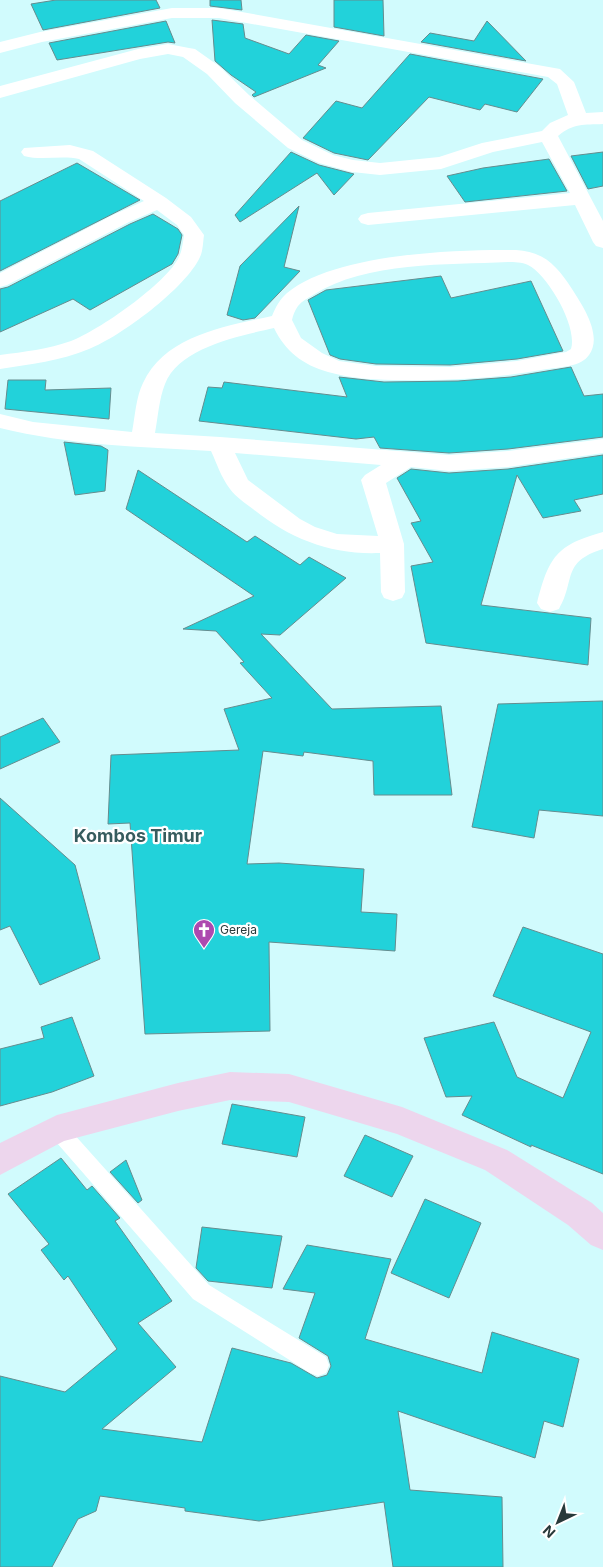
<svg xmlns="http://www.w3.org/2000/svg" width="603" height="1567" viewBox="0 0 603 1567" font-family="Inter,sans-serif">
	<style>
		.building { fill: #22d2da; stroke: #658c8e }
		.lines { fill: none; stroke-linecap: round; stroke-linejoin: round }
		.lane { fill: #fff; fill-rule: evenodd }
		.street { fill: #fff; fill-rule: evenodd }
		.secondary { fill: #edd6ed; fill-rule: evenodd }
		.labels { text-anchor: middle; stroke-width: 4.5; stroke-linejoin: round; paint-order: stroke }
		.poi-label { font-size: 12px; fill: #28393a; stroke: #fff; text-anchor: start }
		.district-label { font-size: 18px; font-weight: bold; fill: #365c5e; stroke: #fff }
	</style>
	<rect width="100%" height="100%" fill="#d1fbfd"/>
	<!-- building -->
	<path class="building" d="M56,0H156L160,8L43,30L31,4Z
		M210,0H241L242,10L210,6Z
		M334,0H383L384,36L334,27Z
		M212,20L243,24L245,38L289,54L306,35L339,41L318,65L326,68L254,97L252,95L256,92L231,75L215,61Z
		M166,21L175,43L168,42L57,60L49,43Z
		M487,21L526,61L421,42L430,33L474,41Z
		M410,54L543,79L517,112L485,104L480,110L429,97L368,160L334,153L303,138L336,101L362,108Z
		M291,152L319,165L354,174L334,195L317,173L240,222L235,215Z
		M603,152V186L588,189L571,156Z
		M549,159L567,191L465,202L447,176L483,168Z
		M77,163L140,200L0,271V201Z
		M299,206L284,267L300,271L255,318L243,320L227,315L240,266Z
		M153,214L178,229L182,235L178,254L172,264L90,310L73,299L0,332V289L8,287L130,224Z
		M441,276L451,298L531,281L563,351L517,359L450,365L376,364L340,359L330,355L308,300L326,290Z
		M571,367L584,396L603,394V437L508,449L449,453L380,448L374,437L356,439L199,421L208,387L222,388L224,382L347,397L339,377L384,382L458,381L511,377Z
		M8,380H46L45,390L111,388L109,419L5,409Z
		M64,442L101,446L108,450L105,491L75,495Z
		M603,455V494L574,500L581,511L543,518L517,475L481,605L591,618L588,665L426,643L411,566L433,562L411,523L421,521L397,478L411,469L449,473L508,469Z
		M138,470L247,542L255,536L300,565L309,557L346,578L280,635L261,634L332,709L441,706L452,795H374L373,761L304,752L303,756L263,751L247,864L279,863L364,869L361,912L397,914L395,951L269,942L270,1031L145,1034L130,823L108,824L111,755L239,750L224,709L272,698L240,663L244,662L216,631L183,629L254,596L126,509Z
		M603,701V816L539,810L534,838L472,827L498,704Z
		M43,718L60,742L0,769V737Z
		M0,798L75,865L100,959L40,985L10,926L0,930Z
		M523,927L603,954V1174L531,1145V1147L462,1115L472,1096L446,1097L424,1038L494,1022L517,1077L563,1098L591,1032L493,996Z
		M72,1017L94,1076L52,1092L0,1106V1049L44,1038L41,1027Z
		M232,1104L305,1117L297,1157L222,1144Z
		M365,1135L413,1156L392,1197L344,1176Z
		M61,1158L87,1190L92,1186L120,1218L115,1221L172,1301L138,1323L176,1367L102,1429L202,1442L232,1348L291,1363L317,1378L327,1375L331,1366L328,1356L299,1338L315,1293L283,1289L307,1245L391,1259L365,1339L482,1373L492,1332L579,1359L563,1427L544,1421L535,1458L398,1411L410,1490L502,1497L503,1567H393L384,1502L259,1521L185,1511V1508L100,1496L96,1511L78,1519L52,1567H0V1376L65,1392L117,1349L68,1276L64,1280L41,1250L49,1244L8,1194Z
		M126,1160L142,1200L138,1203L110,1172Z
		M425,1199L481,1223L449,1298L391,1273Z
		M202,1227L282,1236L272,1288L208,1281L196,1268Z"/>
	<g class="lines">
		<!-- lane -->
		<path class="lane" d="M57,1120L64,1123L209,1285L326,1357L329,1365L326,1373L318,1376L310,1373L193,1299L50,1135L47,1129L50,1123Z"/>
		<!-- street -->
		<path class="street" d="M172,8H219L560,69L574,82L586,113L603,112V124C584,125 573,123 558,136L603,221V248L596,246L593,242L575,205L368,225L361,223L358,219L361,215L368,213L570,193L542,142L493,152L441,169L380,175L352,172L319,163L288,148L235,103L207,74L183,57L168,54L140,59L0,98V86L138,49L168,44L189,48L195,49L219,66L249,95L302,140L333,155L353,160L380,163L439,157L482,143L542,131L550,123L568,115L557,84L548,77L219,18H172L42,42L0,53V42L40,32Z
			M70,145L93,151L166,198L191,217L204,235C203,242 203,251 200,257C186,288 120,337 89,349C61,361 30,364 0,369V355C24,352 48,349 71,341C98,331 167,283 179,257C182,251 183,242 184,235L177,225L157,210L129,222L7,285L0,287V273L115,214L144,201L79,159C61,155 42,161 24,156L21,152L24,148Z
			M516,250C545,252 557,266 572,289C583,306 603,336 589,355C581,367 560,367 547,369C499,378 452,381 403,380C379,380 352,379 328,372C303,365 285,351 274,328C240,336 179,347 165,384C159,399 158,417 155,433L220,437L449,455L508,451L603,439V453L508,467L449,471L411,467L386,483L404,544L405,592L402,598L393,601L384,598L381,592L380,553C331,555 290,539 253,509C245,503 236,497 230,489C221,477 217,464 211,451C141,447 69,445 0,428V414L33,422L132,432C135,416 136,397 143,383C165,335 226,326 272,316C275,308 280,299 287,293C334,254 455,249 516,250ZM508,262C514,262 522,262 528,265C548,275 578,327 571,349L566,352L517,361L450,367L376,366L339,361L322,353L301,338L292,320C293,315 295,310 298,306C302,301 308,298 313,295C367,261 447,265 508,262ZM235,453L381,465L365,475L361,480L378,536L337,534L315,527L300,519L248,480Z
			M603,532V549C561,562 576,580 559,609L550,612L541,609L537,603C549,557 556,545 603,532Z"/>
		<!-- secondary -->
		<path class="secondary" d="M230,1072L289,1074L402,1107L507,1150L592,1203L603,1213V1250L591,1245L568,1225L485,1170L397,1134L289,1102L230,1100L178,1111L64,1141L0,1175V1143L57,1115L178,1083Z"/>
	</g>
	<!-- icons -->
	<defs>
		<g id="church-pin" transform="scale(1.125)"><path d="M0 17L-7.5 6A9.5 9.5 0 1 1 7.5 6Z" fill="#ad49af" stroke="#fff"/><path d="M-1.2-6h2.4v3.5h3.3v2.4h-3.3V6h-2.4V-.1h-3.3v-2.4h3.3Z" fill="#fff"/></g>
	</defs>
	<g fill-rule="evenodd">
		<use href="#church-pin" x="204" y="930"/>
	</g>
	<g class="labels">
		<!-- poi labels -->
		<g class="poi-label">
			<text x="220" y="934">Gereja</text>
		</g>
		<!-- district labels -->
		<g class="district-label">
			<text x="138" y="842">Kombos Timur</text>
		</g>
	</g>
	<!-- north arrow -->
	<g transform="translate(558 1522) rotate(223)" stroke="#ffffff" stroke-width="4" paint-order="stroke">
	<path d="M0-4L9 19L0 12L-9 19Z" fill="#28393a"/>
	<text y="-8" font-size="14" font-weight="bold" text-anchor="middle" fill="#28393a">N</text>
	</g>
</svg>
